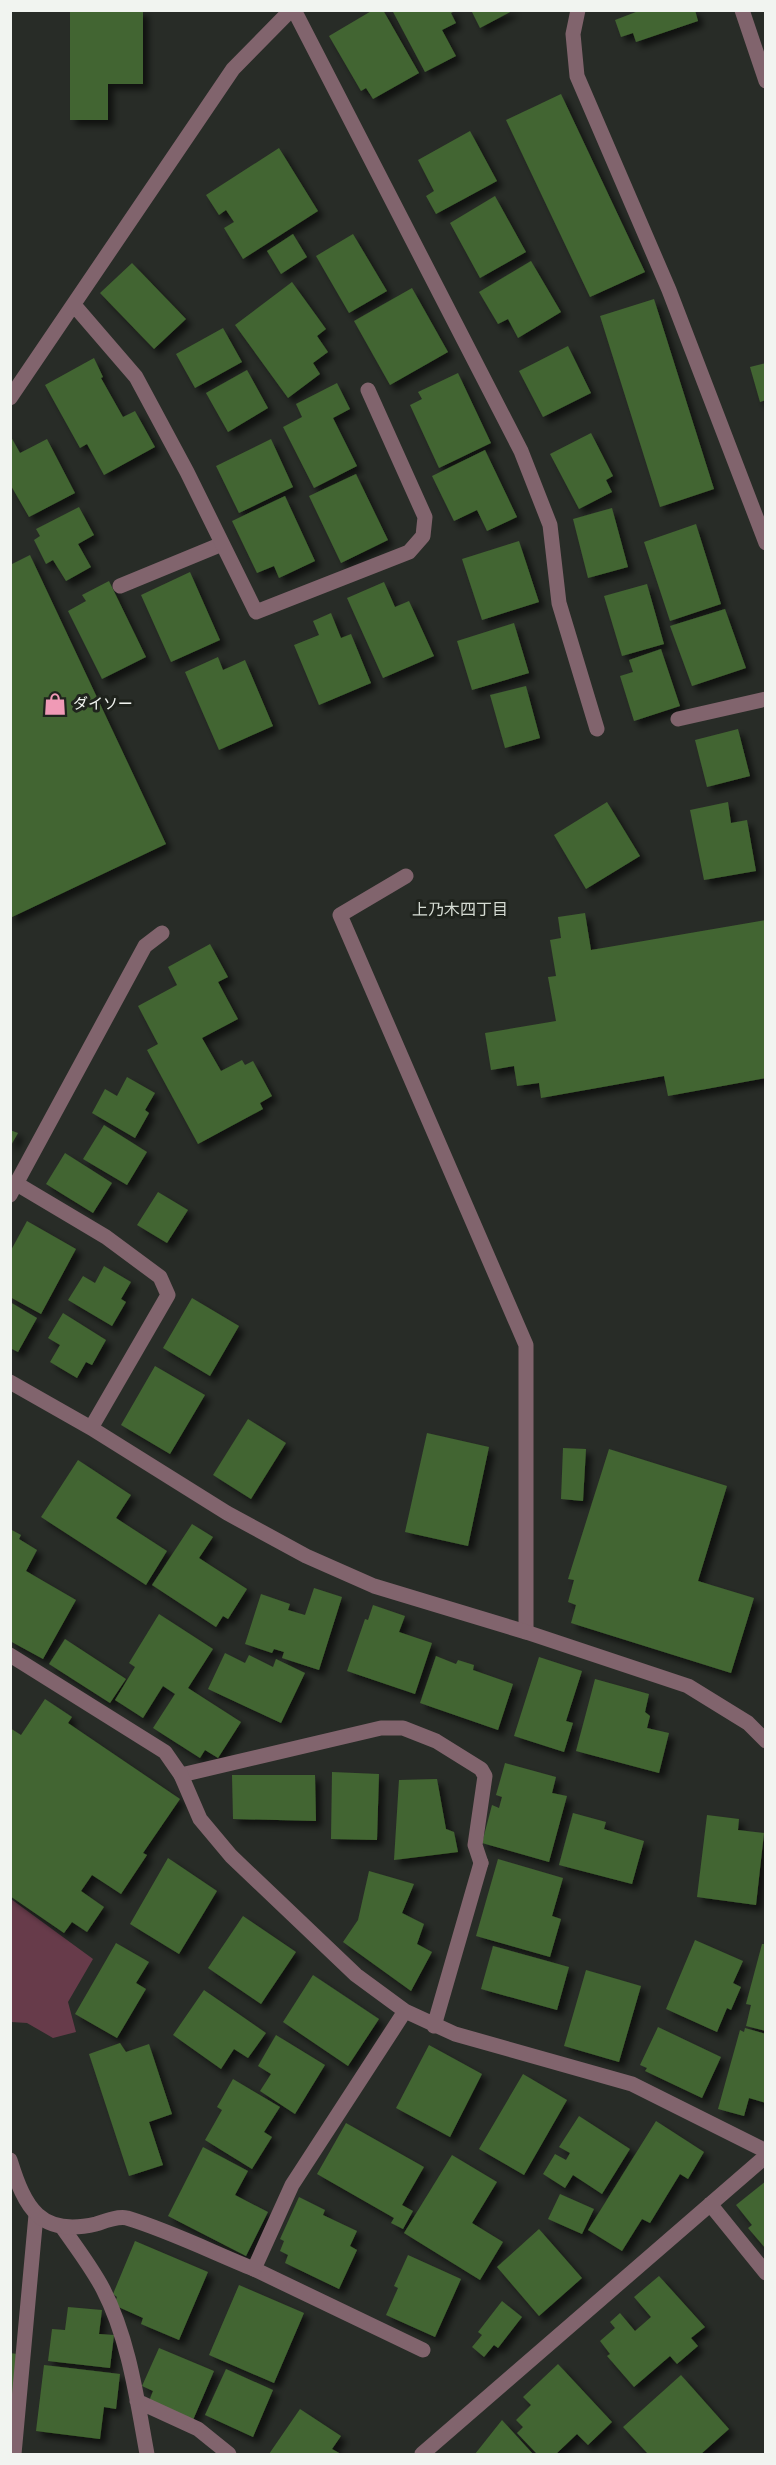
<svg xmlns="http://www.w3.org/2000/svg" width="776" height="2465" viewBox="0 0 776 2465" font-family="Figtree,'Noto Sans JP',sans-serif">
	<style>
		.green { fill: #673b4a }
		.building { fill: #426531; filter: url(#shadow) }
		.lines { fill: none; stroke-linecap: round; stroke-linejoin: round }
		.service { stroke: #81646d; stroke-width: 15 }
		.minor { stroke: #81646d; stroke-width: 15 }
		.labels { text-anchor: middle; stroke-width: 6; stroke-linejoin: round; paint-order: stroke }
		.poi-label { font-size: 15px; fill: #f1f4f0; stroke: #1f231d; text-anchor: start }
		.neighbourhood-label { font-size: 16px; fill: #d5dbd3; stroke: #1f231d }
	</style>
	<defs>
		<filter id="shadow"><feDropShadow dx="5.5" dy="5.5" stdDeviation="3" flood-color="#0009"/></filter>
	</defs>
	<rect width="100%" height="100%" fill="#282c27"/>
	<!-- green -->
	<path class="green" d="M11,1899L93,1959L68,2002L76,2032L53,2038L27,2023L11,2022Z"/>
	<!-- building -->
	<path class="building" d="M70,10H143V84H108V120H70Z
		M373,10H383L419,73L373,99L366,88L361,91L329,36Z
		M392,10H456L451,13L456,23L442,30L456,56L425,72Z
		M471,10H514L480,28Z
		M641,10H695L698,21L636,42L633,33L621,37L615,20Z
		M561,94L645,272L590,297L506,120Z
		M470,131L497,181L436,214L426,196L434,191L418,160Z
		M279,148L318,211L243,259L224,228L234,222L226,210L219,215L206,195Z
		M495,196L526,252L480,278L450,223Z
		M293,234L307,257L281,274L267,251Z
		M353,234L387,291L349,313L316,256Z
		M531,261L561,312L518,338L508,319L498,324L479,292Z
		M132,263L186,319L154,349L100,293Z
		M292,282L326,329L317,336L328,352L313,363L320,374L288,398L235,325Z
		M412,288L448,352L390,385L354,321Z
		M654,299L714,489L660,507L600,316Z
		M223,328L242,362L195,388L176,354Z
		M568,346L591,393L543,417L519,371Z
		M94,358L103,377L101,378L123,417L135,411L155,447L104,475L87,444L80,448L45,385Z
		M766,363V400L760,402L750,367Z
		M247,370L268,408L228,432L206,393Z
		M458,373L491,443L439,468L410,405L422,399L418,392Z
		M337,383L350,409L333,418L357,466L314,488L283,427L302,417L296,404Z
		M591,433L613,476L606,480L612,492L579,509L550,454Z
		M10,435L20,453L47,439L75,493L29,517L10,484Z
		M271,439L293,487L239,513L216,466Z
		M485,450L517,517L487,531L477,510L454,521L432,476Z
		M356,474L388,540L341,563L309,496Z
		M285,496L315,561L279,578L274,566L257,573L232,521Z
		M79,507L94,535L78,544L91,567L66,581L53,560L46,564L34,540L40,536L36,529Z
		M612,508L628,567L588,578L573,519Z
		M696,524L721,604L670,621L644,542Z
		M519,541L539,602L482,620L462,559Z
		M30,555L166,844L10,918V565Z
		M190,572L220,640L171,662L141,595Z
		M109,581L146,657L102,679L68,611L86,601L82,595Z
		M384,582L395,607L409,601L434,656L383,678L347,598Z
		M647,584L664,644L622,656L604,596Z
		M725,609L746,668L692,686L670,626Z
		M331,613L341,638L351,634L371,683L319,705L294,645L319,635L313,621Z
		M514,623L529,673L472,690L457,641Z
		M661,649L680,706L634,721L620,676L633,672L629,660Z
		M218,657L223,670L245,660L273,726L219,750L185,672Z
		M526,686L540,738L505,748L490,695Z
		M738,729L750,776L707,787L695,740Z
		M607,802L640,856L586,889L554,835Z
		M728,802L731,823L747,820L756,871L704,880L690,810Z
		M585,913L591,950L766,920V1078L668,1096L664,1076L541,1098L539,1083L517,1086L514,1066L491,1070L485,1033L556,1021L548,977L556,976L550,940L561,938L558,917Z
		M210,944L228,977L218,982L238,1019L202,1038L221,1071L242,1060L245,1065L253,1061L272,1096L260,1103L263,1109L198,1144L147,1050L158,1044L138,1006L177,985L168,967Z
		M127,1077L155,1093L145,1110L149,1113L135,1138L92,1113L105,1089L117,1096Z
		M104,1125L147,1152L127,1185L83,1159Z
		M10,1130L18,1133L10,1147Z
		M65,1153L112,1183L93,1213L46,1184Z
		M158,1192L188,1210L167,1243L137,1225Z
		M27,1221L76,1249L41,1314L10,1297V1252Z
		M104,1266L131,1282L121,1299L126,1302L112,1326L68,1300L83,1276L95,1283Z
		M192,1298L239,1326L210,1376L163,1348Z
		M10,1302L37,1318L18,1352L10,1348Z
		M63,1313L106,1340L92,1365L86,1362L77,1378L50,1362L60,1345L48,1338Z
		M155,1366L205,1395L170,1454L121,1425Z
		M248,1419L286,1443L251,1499L213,1475Z
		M427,1433L489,1447L468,1546L405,1532Z
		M563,1448L586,1449L583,1501L561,1499Z
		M609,1449L727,1486L698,1581L754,1598L731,1673L571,1623L576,1605L568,1602L574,1580L568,1579Z
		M78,1460L131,1495L116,1518L167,1551L146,1585L41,1517Z
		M192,1524L213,1537L199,1558L247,1589L228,1619L223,1616L216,1627L152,1585Z
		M10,1529L21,1535L19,1539L37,1550L26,1571L76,1600L43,1659L10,1641Z
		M314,1588L342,1597L319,1670L282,1658L284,1652L274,1649L272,1653L245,1644L261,1594L290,1604L288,1610L305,1615Z
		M373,1605L405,1616L399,1632L432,1643L415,1694L347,1671L365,1619L368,1620Z
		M159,1614L213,1649L188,1688L241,1722L218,1758L205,1750L200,1758L153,1728L175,1694L163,1686L143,1718L115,1700L135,1667L129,1663Z
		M65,1639L126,1679L110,1703L49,1664Z
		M225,1653L245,1663L249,1655L273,1667L276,1659L305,1673L281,1723L208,1689Z
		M436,1656L456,1664L458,1660L474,1665L473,1670L513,1684L498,1730L420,1703Z
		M539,1657L582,1671L566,1721L573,1723L564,1752L514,1736Z
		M595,1679L649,1694L645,1712L650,1716L647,1728L669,1733L659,1773L576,1751Z
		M45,1699L72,1717L68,1723L180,1799L143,1853L147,1855L121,1894L92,1875L81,1891L104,1907L87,1932L72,1922L64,1933L10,1896V1728L21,1735Z
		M505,1763L556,1777L552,1793L567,1796L549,1862L482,1843L492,1805L499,1808L502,1797L496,1795Z
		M332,1772L379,1774L377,1840L331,1839Z
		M232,1775H315L316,1821L233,1819Z
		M437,1779L446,1829L454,1832L458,1852L394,1860L399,1780Z
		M573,1813L606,1822L604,1829L644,1841L632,1884L559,1865Z
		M707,1815L739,1819L738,1830L764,1833L756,1905L697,1897Z
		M168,1858L217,1891L179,1954L130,1924Z
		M498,1859L563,1878L552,1916L561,1919L550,1957L476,1936Z
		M369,1871L414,1884L402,1913L424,1924L417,1944L432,1952L411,1991L343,1942L358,1920Z
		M243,1916L296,1952L261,2004L208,1968Z
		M695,1940L743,1961L733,1983L741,1987L731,2010L727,2008L717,2032L666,2009Z
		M116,1943L149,1962L136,1983L146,1989L117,2038L75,2014Z
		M762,1944H766V2031L746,2026L751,2005L746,2004Z
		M493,1946L569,1967L557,2010L481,1989Z
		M586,1970L641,1986L619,2062L564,2046Z
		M313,1975L379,2019L348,2066L283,2022Z
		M204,1990L266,2033L248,2058L234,2049L221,2069L173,2035Z
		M658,2027L721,2057L702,2098L645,2071L647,2068L640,2065Z
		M745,2028L766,2034V2103L749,2098L744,2116L718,2109L740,2030L744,2032Z
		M276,2035L325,2065L295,2114L260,2091L271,2074L258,2066Z
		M120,2043L126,2052L149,2044L172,2114L149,2122L163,2165L129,2176L89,2054Z
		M429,2045L482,2074L450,2137L396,2108Z
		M523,2074L567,2100L524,2175L479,2149Z
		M233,2079L280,2107L264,2132L272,2137L252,2169L205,2140L222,2110L217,2107Z
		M579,2116L630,2149L602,2194L573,2175L565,2188L543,2174L555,2154L566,2160L570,2153L559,2147Z
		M656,2121L704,2152L688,2179L680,2174L650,2223L642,2219L622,2251L588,2230Z
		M346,2123L424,2167L402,2205L413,2211L403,2229L391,2223L394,2218L317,2174Z
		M203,2147L248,2171L235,2195L268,2212L246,2256L168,2216Z
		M452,2155L497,2182L472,2223L503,2242L480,2280L404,2233Z
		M766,2181V2249L748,2228L752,2225L736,2205Z
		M560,2194L594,2209L582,2234L548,2219Z
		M299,2197L325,2210L323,2215L357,2231L350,2246L357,2250L339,2289L285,2263L288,2255L280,2251L284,2241L280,2239Z
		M539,2229L582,2278L539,2316L497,2267Z
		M135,2241L208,2272L179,2340L141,2324L143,2318L114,2305L117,2297L113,2294Z
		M408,2255L461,2279L435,2337L386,2315L398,2288L394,2286Z
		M659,2276L705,2327L691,2338L698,2346L677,2364L670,2356L634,2387L607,2356L610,2354L600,2341L615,2328L610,2322L620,2313L635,2331L651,2317L634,2297Z
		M239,2285L304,2313L274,2383L209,2355Z
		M502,2301L522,2317L498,2348L494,2345L484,2357L472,2347L482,2335L478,2332Z
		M68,2307L102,2310L99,2334L114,2335L110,2368L48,2361L52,2329L65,2330Z
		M159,2348L214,2371L193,2420L149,2401L153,2391L142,2386Z
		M10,2353L17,2354L13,2398H10Z
		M558,2364L612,2422L588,2445L577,2434L556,2454H537L517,2433L523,2427L516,2420L531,2405L523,2397Z
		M44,2365L120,2374L116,2409L104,2407L100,2439L36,2431Z
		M226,2369L273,2390L253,2437L205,2415Z
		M681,2375L729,2429L701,2454H648L623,2427Z
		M300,2409L341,2436L332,2449L341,2454H269Z
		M502,2420L533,2454H475Z"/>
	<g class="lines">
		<!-- service -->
		<path class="service" d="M120,586L222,544
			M406,876L340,915L526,1345V1632
			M181,1775L381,1728H403L436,1741L481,1769L485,1776L475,1845L481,1863
			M62,2227C76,2247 92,2268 103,2289C129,2339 137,2400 147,2454
			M254,2269L423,2350
			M137,2401L198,2429L229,2454
			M14,2454L36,2215"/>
		<!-- minor -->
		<path class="minor" d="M294,10L521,451L550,525L559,603L597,729
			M578,10L573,34L577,76L669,290L766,543
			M742,10L766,81
			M74,305L136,377L187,472L256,612L409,552L423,536L425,517L368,390
			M10,398L233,69L291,10
			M678,719L766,699
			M17,1184L106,1237L160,1277L168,1295L91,1428
			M10,1195L145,946L162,933
			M10,1382L91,1428L227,1513L306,1556L374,1586L526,1632L688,1686L748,1723L766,1741
			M10,1655L165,1752L181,1775L200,1819L231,1856L356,1975L405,2011L455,2034L632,2084L766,2151
			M434,2026L481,1863
			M10,2160C25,2208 40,2237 96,2224C105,2221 118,2216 127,2218C170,2231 212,2252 254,2269L292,2185L405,2011
			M710,2204L766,2273
			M422,2454L766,2156"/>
	</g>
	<!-- icons -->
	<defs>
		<g id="shop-bare" transform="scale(1.8)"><path d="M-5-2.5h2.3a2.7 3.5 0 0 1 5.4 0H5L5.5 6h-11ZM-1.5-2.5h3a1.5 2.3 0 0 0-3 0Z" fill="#f09ab6" stroke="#1f231d" stroke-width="2.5" paint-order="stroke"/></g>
	</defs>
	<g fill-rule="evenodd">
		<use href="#shop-bare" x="55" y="704"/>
	</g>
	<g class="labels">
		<!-- poi labels -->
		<g class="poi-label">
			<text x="73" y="709">ダイソー</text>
		</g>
		<!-- neighbourhood labels -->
		<g class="neighbourhood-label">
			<text x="460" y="915">上乃木四丁目</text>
		</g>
	</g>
	<!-- border -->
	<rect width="776" height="2465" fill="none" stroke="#f1f4f0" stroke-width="24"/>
</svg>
